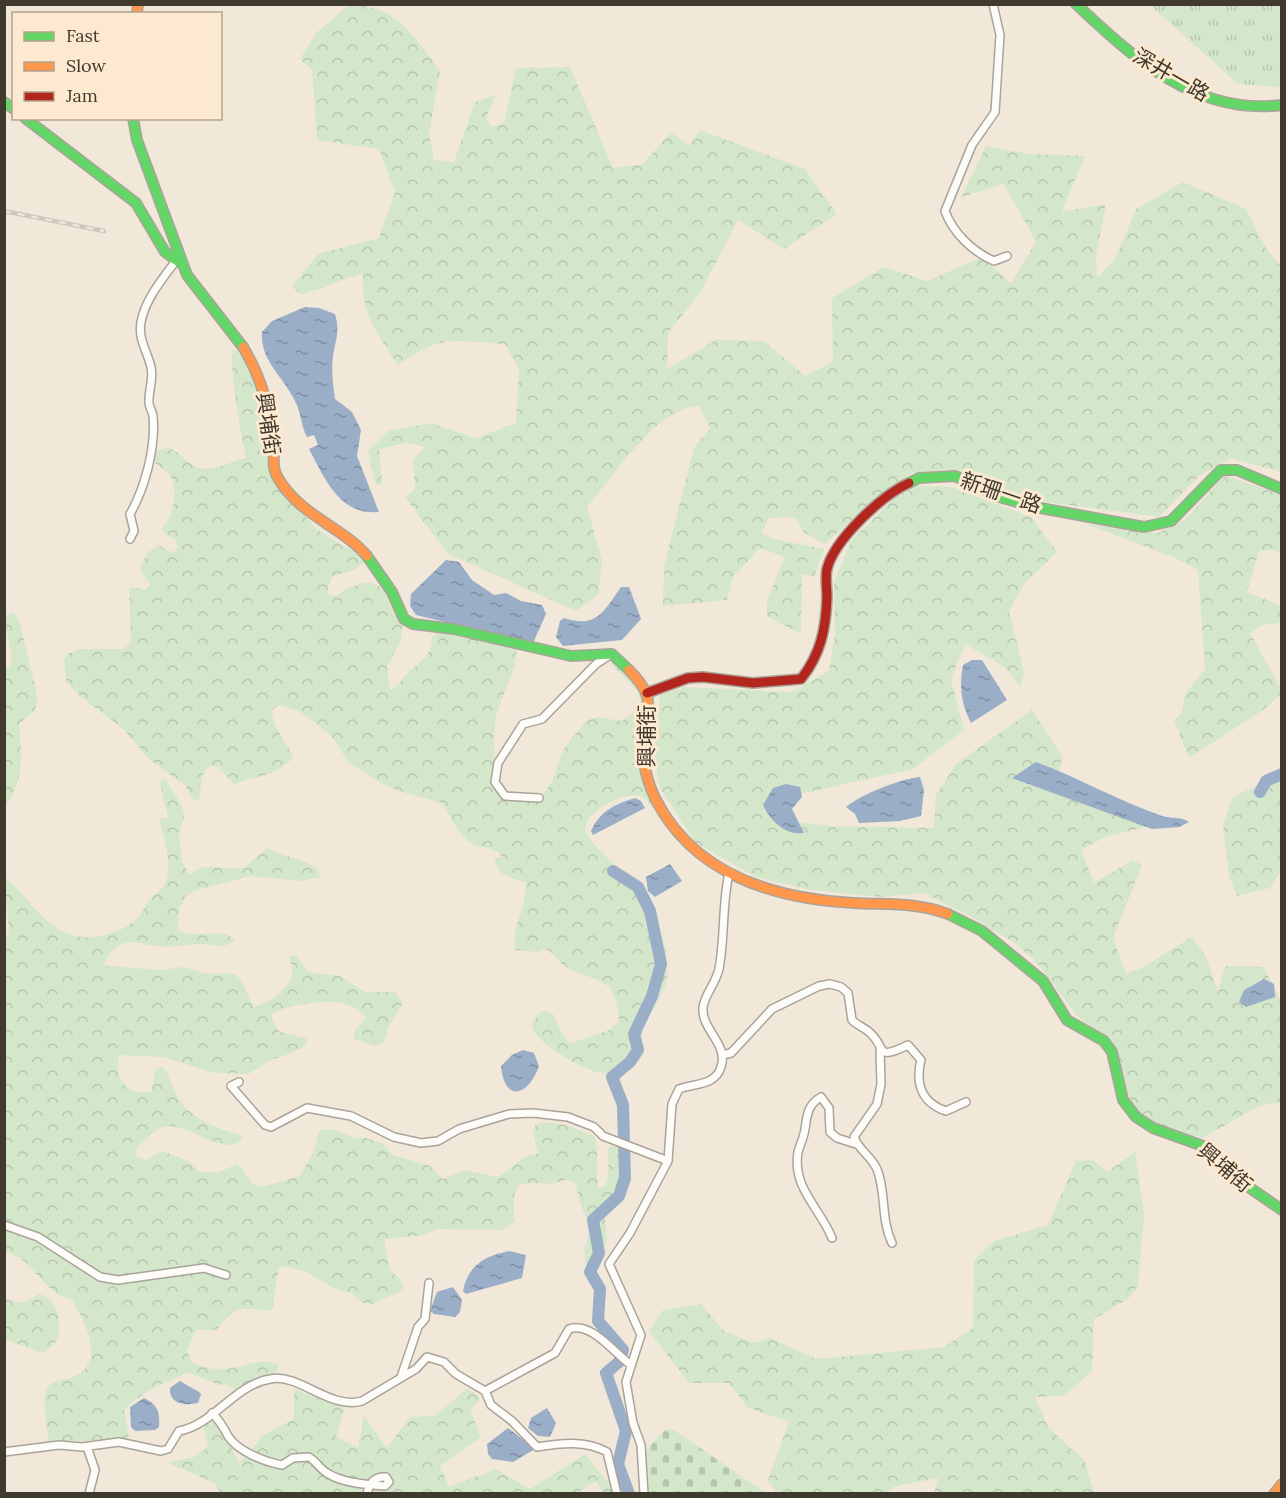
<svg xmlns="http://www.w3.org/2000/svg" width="1286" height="1498" viewBox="0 0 1286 1498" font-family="Lora,'Noto Sans TC',serif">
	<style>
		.grass { fill: url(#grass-tufts) }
		.forest { fill: url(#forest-crowns) }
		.cemetery { fill: url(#cemetery-stones) }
		.water { fill: url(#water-ripples) }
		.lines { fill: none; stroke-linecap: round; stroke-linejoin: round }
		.river { stroke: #9aaec7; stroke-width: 12 }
		.street-casing { stroke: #aaa399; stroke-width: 10 }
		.fast-casing { stroke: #aaa399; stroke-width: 12 }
		.slow-casing { stroke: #aaa399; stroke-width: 12 }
		.jam-casing { stroke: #aaa399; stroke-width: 12 }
		.street { stroke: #fdfcf9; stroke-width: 7 }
		.fast { stroke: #63d668; stroke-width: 9 }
		.slow { stroke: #ff974d; stroke-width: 9 }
		.jam { stroke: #b3261e; stroke-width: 9 }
		.rail-casing { stroke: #cbc8c4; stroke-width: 4.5 }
		.rail { stroke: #fce9cf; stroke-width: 2; stroke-dasharray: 7; stroke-linecap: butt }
		.labels { text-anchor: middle; stroke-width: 6; stroke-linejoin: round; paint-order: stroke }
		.street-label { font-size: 21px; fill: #40392e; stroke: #fce9cf }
	</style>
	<defs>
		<pattern id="grass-tufts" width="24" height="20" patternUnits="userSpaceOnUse" patternTransform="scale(1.5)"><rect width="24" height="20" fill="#d4e7cb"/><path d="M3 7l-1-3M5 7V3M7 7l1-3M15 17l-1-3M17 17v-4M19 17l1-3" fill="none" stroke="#b7c7af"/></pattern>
		<pattern id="forest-crowns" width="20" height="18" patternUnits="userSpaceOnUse" patternTransform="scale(1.5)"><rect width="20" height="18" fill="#d4e7cb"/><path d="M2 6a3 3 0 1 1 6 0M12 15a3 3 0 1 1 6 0" fill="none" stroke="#b7c7af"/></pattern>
		<pattern id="cemetery-stones" width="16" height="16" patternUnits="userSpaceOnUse" patternTransform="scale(1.5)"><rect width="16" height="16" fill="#d4e7cb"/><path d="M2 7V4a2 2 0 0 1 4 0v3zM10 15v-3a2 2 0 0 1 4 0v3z" fill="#b7c7af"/></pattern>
		<pattern id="water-ripples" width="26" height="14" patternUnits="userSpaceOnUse" patternTransform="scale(1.5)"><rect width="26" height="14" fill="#9aaec7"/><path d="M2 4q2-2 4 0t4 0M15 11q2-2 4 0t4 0" fill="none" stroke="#7f8fa2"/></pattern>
	</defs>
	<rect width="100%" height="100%" fill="#f2e8da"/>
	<!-- grass -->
	<path class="grass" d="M1150,5H1281V87L1238,84Z"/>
	<!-- forest -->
	<path class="forest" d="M349,5C396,4 414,37 440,71L429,134L434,160L454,162L475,102L496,95L486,117L491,127L504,123L516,68L570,67L613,168L643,164L671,132L689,146L700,130L805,169L837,214L784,249L738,220L701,291L668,333L667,369L716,340L764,341L805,376L833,362L832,298L884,267L927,281L983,257L1011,284L1036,242L1004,184L961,197L986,146L1029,154L1085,156L1062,212L1106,204L1096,256L1097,278L1115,259L1136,209L1183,182L1246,209L1266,248L1279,264L1281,263V472L1231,458L1199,476L1159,517L1024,499L947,469L913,473L876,497L825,544L804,533L795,517L769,518L761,533L778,540L824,549L814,577L802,574L801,634L767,616V601L785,557L760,548L733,577L727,600L663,606L664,566L694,448L710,428L699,406C656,407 614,477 587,507L602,560L598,595L576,611L447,553L405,497L415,489L413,460L425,447L406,443L379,449L382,484L376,486L368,451L388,431L431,423L476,438L516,423L519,369L505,344C453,341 443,333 398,365C376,330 361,317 363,273L304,294L298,293L293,285L318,254L379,238L395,192L379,149L317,140L312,70L300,59L316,33Z
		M233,350L237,351L248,365L268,419L269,472L316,529L345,547L359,551L366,560L354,570L333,576L328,586V594L335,596C378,571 376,581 403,618L401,640L387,667L390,690C398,687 399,683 404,677C416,663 433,658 432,637L440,630L516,645C520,663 501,697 496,717C492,738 495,775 503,795L525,801L545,792L553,780L563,750L586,721L596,717L622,721L642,707L637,690L611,664L612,655L623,656L651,687L655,702L647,723L646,765L658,804L653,809C650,804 646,798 640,796C626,791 590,809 586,825C584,831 589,837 592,842C628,880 672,919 667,977C666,992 652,1010 646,1023C637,1041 645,1058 622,1070C618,1072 609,1074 604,1073C588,1073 531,1042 532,1024L537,1015L543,1011L553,1014L563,1035L570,1043L608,1031L619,1021C616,974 598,984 566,967C557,962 555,952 545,949L538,952L515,950C511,926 527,906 526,882C513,878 495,876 495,859L502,857C495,846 481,849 471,843C458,835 450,815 442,803L399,791L379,782L348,762L333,738L322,728L299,711L278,705L272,710C271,726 287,742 293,757C278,777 255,776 234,784L218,767L210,766C199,773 202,787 199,800L192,799L186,786L151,761L122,728L81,697L66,682L64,660L67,654L80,649H124L131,642L129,589L132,587L146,590L150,584L140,570L147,553L159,545L168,551L175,552L178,546L175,539L163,532L162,528C173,516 180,489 169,474C165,470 158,466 154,462V452L167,447C181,453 184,460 194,466C208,474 232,462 246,457C242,444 228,359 233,350Z
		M1225,475L1281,495V554L1273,549L1259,551L1247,592L1281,606V623L1263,625L1250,633L1281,689V694L1263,710L1189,758L1174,720L1182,713L1185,694L1205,669L1198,570L1173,557L1086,524L1158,533L1185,520Z
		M917,486L951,487L1031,517L1057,552L1024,584L1009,611L1024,673L1020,687L1005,667L965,644L951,679L964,730L913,769L782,798L780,820L833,826L934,828L936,795L956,764L1032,710L1063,757L1055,786L1144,808L1146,827L1105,837L1081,850L1094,883L1133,860L1142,865L1113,938L1126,973L1142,968L1192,937L1206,957L1218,992L1225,966L1264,967L1281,1002V1102L1259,1106L1203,1138L1162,1128L1133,1108L1113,1044L1077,1016L1039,965L1015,943L971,917L924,893L882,897L811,890L756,877L696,843L660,788L653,752L660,695L685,687L791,692L829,671L835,634L834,582L851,541L894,499Z
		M10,613L15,614L20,624L38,699L35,710L19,724C22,754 24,782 5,806L4,669L10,666L12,656L4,620Z
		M1281,777V871L1270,888L1237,896L1229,876L1223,824L1233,797L1273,778Z
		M161,779L166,780L182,806L184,816L179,836L182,861L189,875L202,867L244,868L267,848C283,857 303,858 317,868L320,877L302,881L250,876L194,891L185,896L179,910L178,930C196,941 218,925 236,940C222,951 211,943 196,944C187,944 177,947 168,947C139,947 122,929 104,963L106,966L161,970L183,967L204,973L234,974L242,981L253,1007C268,1004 290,990 292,972C293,968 290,961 289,957L296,955L308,972L340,976L365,992H395L403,1003L389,1025L384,1042L375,1046L354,1039V1032L366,1017C362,1014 359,1010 355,1008C336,996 290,1004 271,1014L272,1020L280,1032L306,1038V1045L290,1054L273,1059L248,1074L214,1073L163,1057L119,1055C115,1081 125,1094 151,1092L155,1071L162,1066C170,1076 171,1084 177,1096C188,1118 218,1129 241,1135L242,1139C224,1159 188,1121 163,1127C155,1129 144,1141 137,1147L136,1157L147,1160L162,1151L187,1160L198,1171L205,1172H219L237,1164L242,1168L252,1184L262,1187L300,1176L313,1153L319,1131C334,1127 342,1132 356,1139L363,1137L384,1144L392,1155L430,1166L443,1179L463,1170L498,1177C517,1166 515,1158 538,1154L533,1132L535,1125C552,1118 579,1129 595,1137C599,1154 596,1170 598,1188L605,1186C611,1174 606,1159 609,1146H620L625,1160L623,1196L604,1207L607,1243L589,1268L586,1267L584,1248L591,1231L580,1203L576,1184L567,1179C543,1190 535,1178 518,1186L514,1196V1221L503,1230L440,1229L423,1235L384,1239L390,1270L401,1280L404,1287L399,1292L373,1304L362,1303L351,1293L333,1288L307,1272L286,1266L279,1268L272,1311C243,1307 235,1304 217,1330H196L187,1350L192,1363C201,1366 212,1370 221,1369C243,1369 255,1357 278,1364V1371L235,1390L226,1384L219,1385L187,1372L146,1392L124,1409L129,1438L49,1443C48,1428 40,1401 48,1387C53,1379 65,1380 73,1377C107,1363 85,1322 72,1300C40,1292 37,1260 5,1252L4,942L9,931L4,882L7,879C30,897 42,927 73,935C93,941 118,934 134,921C141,916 145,906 150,899C157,892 165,888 167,878C172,859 163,837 159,819L168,817L160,784Z
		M1135,1152L1144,1212L1138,1286L1128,1299L1094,1319L1092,1371L1064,1396L1035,1397L1048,1427L1085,1461L1094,1493H934L938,1478L896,1486L886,1493H777L768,1480L789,1422L748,1408L729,1383H689L649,1331L663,1310L701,1304L724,1331L753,1343L771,1338L816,1359L944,1347L973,1328L974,1260L994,1241L1048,1225L1076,1161L1093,1160L1107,1172Z
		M39,1294C57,1298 63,1323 57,1339C55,1345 48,1349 43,1353L5,1340V1299L23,1303Z
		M468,1388L480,1399L470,1410L481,1437L440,1466L449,1487L496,1469L530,1489L585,1454L613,1488L614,1493H604L596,1481L576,1494L220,1493L215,1483L168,1463L194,1457L208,1447L203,1423L218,1419L239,1464L263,1435L294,1419V1389L345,1408L336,1437L358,1448L364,1416L387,1448L410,1417L434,1416Z"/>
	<!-- cemetery -->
	<path class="cemetery" d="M666,1429L674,1430L766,1493H649L645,1451Z"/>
	<!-- water -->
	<path class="water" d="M305,307L319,308L335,314C340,330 336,339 333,356C331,370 333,385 335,399L352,412L361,430L357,456L379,512C340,516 325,479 309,449L318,445L314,435L307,437C301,426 301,412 295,401C283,376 260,361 262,332L272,321Z
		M446,560L459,562L472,580L494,595L506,593L521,601L542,605L546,614L533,643L416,615L410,606L411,594Z
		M621,587H629L641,619L622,640L563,646L556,637L560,621L564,618C597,629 604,611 621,587Z
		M972,660H982L1007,700L971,723C961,703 959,687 963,665Z
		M1036,762C1079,778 1119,801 1162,816C1171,819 1181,816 1189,822L1179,827L1152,829L1012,778Z
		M920,777L924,790L921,816L900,821L859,823L855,814L846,807C862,794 900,779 920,777Z
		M786,784L800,787L802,797L792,809L804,833C785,836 770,820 763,805L773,788Z
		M635,798L641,801L645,808L593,835L591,831C600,811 615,804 635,798Z
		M670,864L682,881L655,897L648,891L646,877Z
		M1264,979L1274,984L1275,997L1246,1007L1239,1002L1244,990Z
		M523,1050L534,1053L539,1066C527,1099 504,1101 501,1066L512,1055Z
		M509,1251L526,1255L522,1278L466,1294L463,1291C468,1265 485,1256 509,1251Z
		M453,1287L462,1300L460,1312L455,1317L434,1314L430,1311L437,1292Z
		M180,1381L199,1392L201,1394L198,1403C185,1406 169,1404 170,1388Z
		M144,1398C158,1405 160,1412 159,1427L155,1430L135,1431L131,1427L130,1407Z
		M547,1408L556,1423L550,1437L538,1436L528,1428L531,1418Z
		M508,1428L535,1449L513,1462L492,1459L488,1454L487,1444Z"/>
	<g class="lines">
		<!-- river -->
		<path class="river" d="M1260,792L1266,781L1282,774
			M613,871L638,887L650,911L661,964L652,996L634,1034L638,1050L630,1062L612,1077L623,1105L625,1178L619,1196L593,1220L599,1253L590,1272L600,1289L598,1321L623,1350L619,1362L606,1373L626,1431L618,1464L629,1494"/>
		<!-- street casing -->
		<g class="street-casing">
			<path id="street" d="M993,4L1000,35L995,112L972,145L945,211C953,233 973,252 994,261L1007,256
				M130,539L134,531L130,514C145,488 156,447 153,416C153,412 149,408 149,403C148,390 154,380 151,367C147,351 138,339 141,322C145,300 162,279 175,262
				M539,798L505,796L495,782L498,763L523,724L542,719L596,664L610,655
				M880,1051L881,1084L877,1104L854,1137C858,1150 874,1158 878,1172C886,1195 881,1220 892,1243
				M722,1055L731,1053L772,1009L819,986L830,984L841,987L848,993L852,1020C857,1025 863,1027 868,1031C888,1047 873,1062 908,1045L921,1060C915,1084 922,1103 946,1111L966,1102
				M239,1082L231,1086L265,1125L271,1127L307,1108L351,1116L394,1137L421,1143L438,1141L459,1129L509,1114L533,1113L568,1117L594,1127L603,1136L668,1161
				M4,1225L38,1237L100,1277L118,1280L204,1268L226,1275
				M832,1238C820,1208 792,1188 798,1152C800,1145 804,1137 805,1129C807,1116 807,1105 821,1097L829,1108L830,1132L837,1138L856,1144
				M401,1377L418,1327L425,1319L429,1283
				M485,1391L555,1353L569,1329C591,1321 614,1353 631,1365
				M212,1413C220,1421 223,1426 228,1436C237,1451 265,1462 282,1465L293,1458L309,1457C316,1461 320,1469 327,1473C342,1483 367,1485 385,1486L389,1482L386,1477C375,1476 369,1483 367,1494
				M87,1447L95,1470L89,1494
				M4,1452L59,1445L82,1447L119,1442L161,1451L168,1449L179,1431C212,1426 234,1385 270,1379C300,1373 329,1410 362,1401L416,1369L427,1357L444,1362L456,1374L485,1391L491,1405L512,1421L537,1447C561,1443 586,1440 607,1452L617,1494
				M644,1494L641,1445L633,1423L626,1382L641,1335L609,1264L630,1233L668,1161L672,1104L679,1089C695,1083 715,1086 721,1067C729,1044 701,1030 703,1007C705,994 716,983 719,969C725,937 722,904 729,873"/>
		</g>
		<!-- fast casing -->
		<g class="fast-casing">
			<path id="fast" d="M1076,4C1133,58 1197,116 1282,105
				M4,102L14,109
				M25,118L136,203L165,252L183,265
				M133,118L137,140L187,275L243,347
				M909,483L919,478L955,476L999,497L1035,507L1144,527L1171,521L1221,470H1237L1282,489
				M367,556L392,592L404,619L413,624L454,629L571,656L612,654L629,670
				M948,914L982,931L1043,981L1067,1020L1104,1041L1112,1052L1123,1100L1136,1117L1153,1128L1203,1146L1240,1181L1282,1210"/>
		</g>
		<!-- slow casing -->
		<g class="slow-casing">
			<path id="slow" d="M137,14L138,4
				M243,347C260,375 269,405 274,438C276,452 270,465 278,478C300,516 343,527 367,556
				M629,670C636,677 644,686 647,696C650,708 645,720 644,732C641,755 645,777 655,798C693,874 774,899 854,903C887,905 916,902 948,914
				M1274,1494L1282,1484"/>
		</g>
		<!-- jam casing -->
		<g class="jam-casing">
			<path id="jam" d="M647,693L688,678L703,677L753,683L801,679C821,654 826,628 827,597C827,588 825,577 827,569C834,540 882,495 909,483"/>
		</g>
		<!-- street -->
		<use href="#street" class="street"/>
		<!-- fast -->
		<use href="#fast" class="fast"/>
		<!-- slow -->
		<use href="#slow" class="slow"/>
		<!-- jam -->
		<use href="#jam" class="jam"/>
		<!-- rail casing -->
		<g class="rail-casing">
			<path id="rail" d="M4,211L104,231"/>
		</g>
		<!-- rail -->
		<use href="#rail" class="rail"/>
	</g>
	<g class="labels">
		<!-- street labels -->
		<g class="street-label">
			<text transform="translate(1171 75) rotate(30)" y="7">深井一路</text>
			<text transform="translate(268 424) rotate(82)" y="7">興埔街</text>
			<text transform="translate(1001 493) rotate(19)" y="7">新珊一路</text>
			<text transform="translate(647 736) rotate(-90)" y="7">興埔街</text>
			<text transform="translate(1225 1168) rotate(40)" y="7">興埔街</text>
		</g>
	</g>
	<!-- border -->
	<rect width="1286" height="1498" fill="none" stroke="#40392e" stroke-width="12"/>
	<!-- legend -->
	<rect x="12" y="12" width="210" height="108" fill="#fce9cf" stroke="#b1a38f" stroke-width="1.5"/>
	<rect x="24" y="32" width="30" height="9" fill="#63d668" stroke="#b1a38f" stroke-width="1.5"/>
	<text x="66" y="42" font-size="18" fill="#40392e">Fast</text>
	<rect x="24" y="62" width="30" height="9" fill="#ff974d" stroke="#b1a38f" stroke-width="1.5"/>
	<text x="66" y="72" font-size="18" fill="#40392e">Slow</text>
	<rect x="24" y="92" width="30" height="9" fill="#b3261e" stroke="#b1a38f" stroke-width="1.5"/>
	<text x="66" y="102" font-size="18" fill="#40392e">Jam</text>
</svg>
